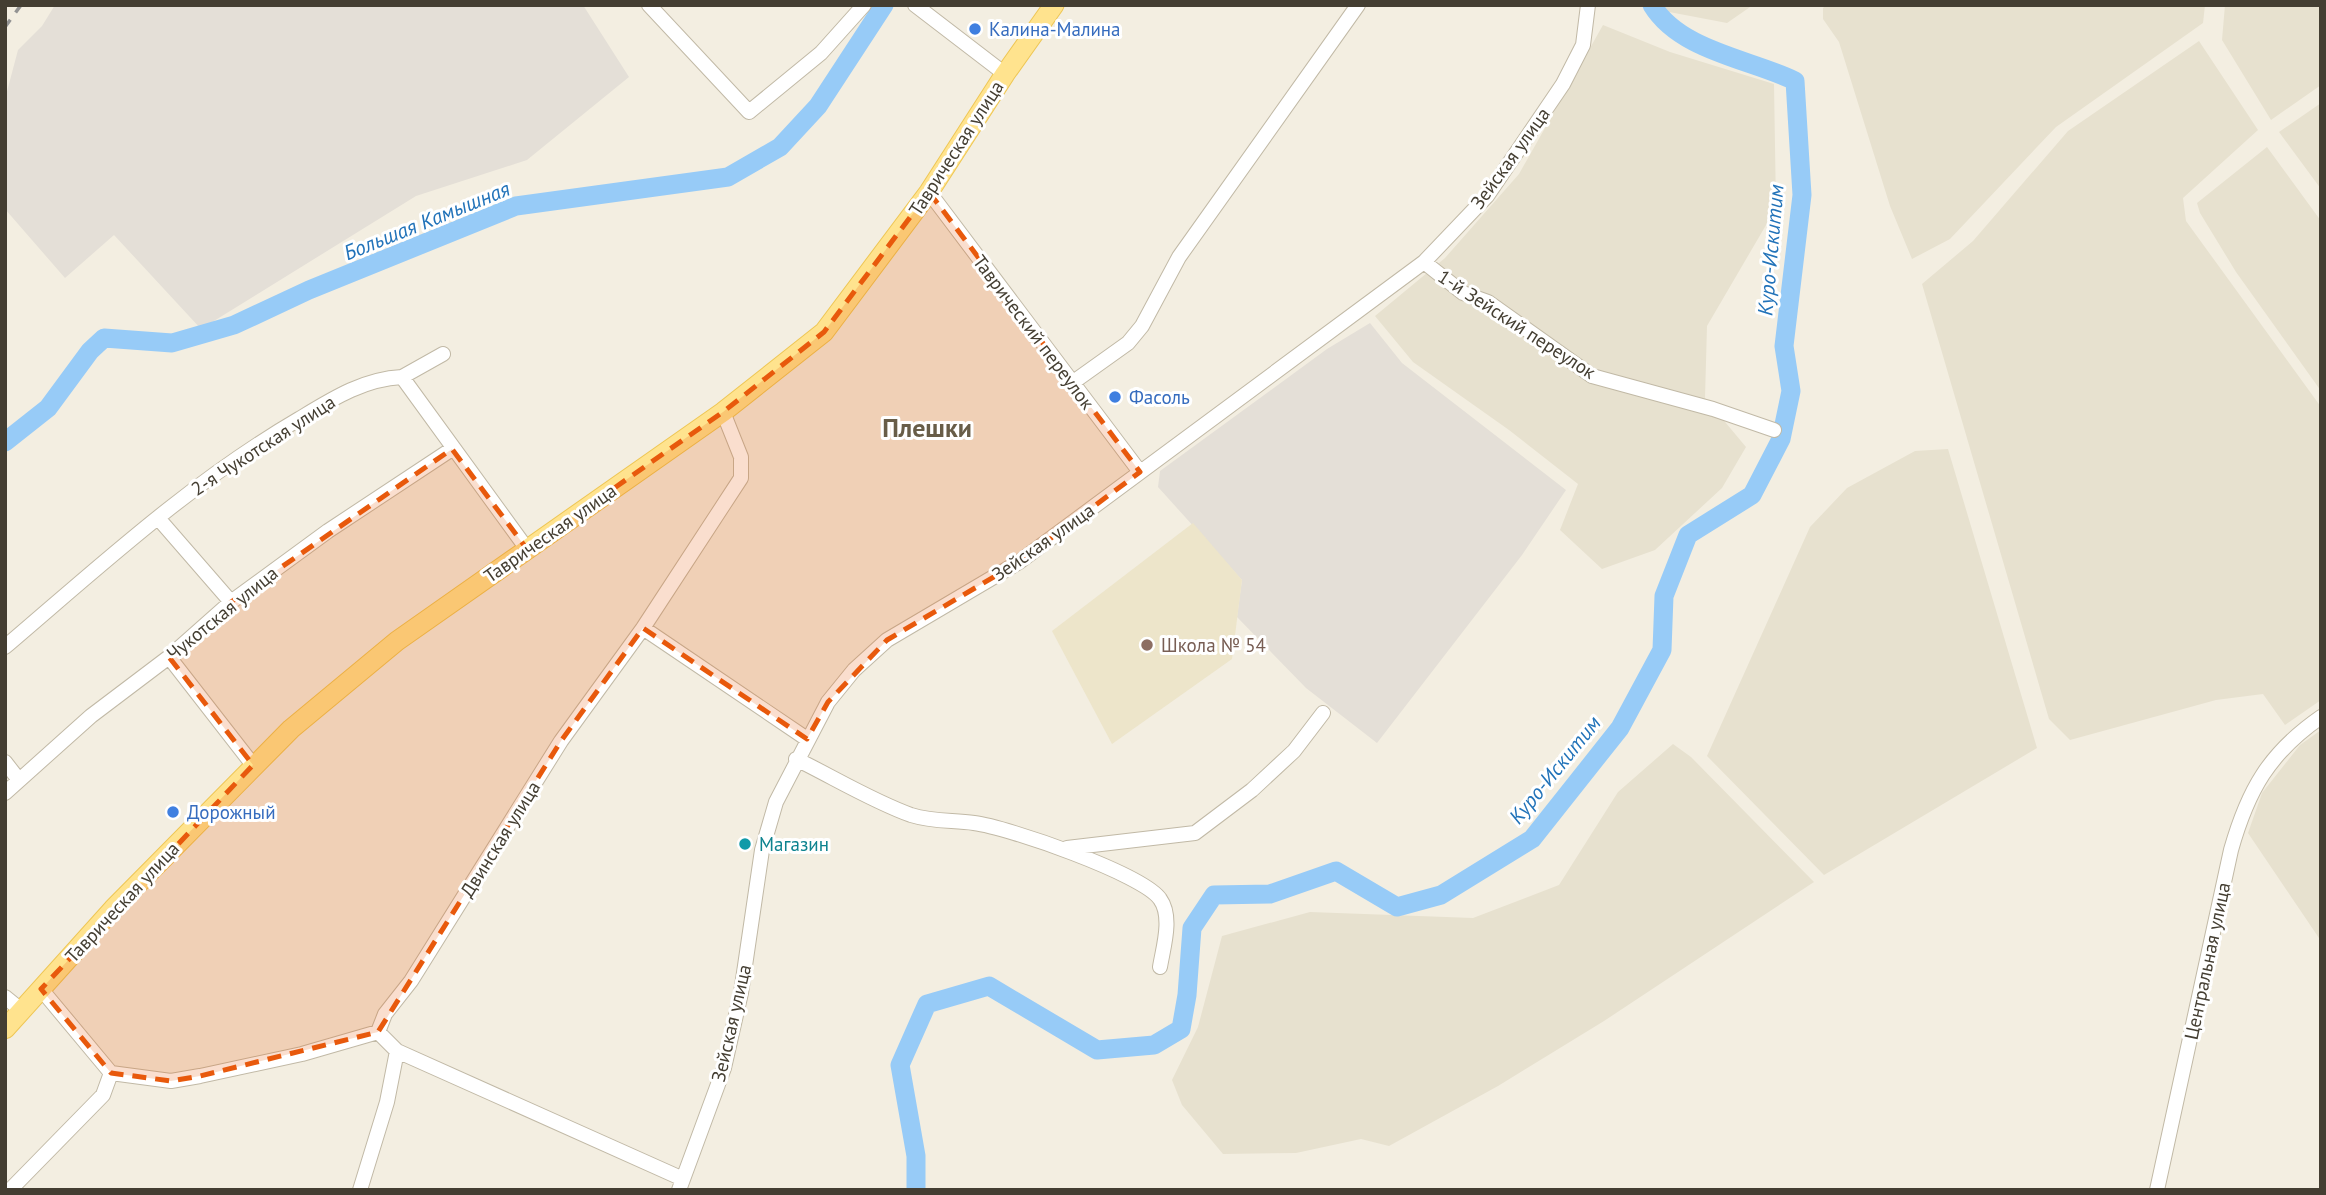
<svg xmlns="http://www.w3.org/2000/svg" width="2326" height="1195" viewBox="0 0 2326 1195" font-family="'PT Sans',sans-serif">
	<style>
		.residential { fill: #e7e1cf }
		.industrial { fill: #e4dfd7 }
		.education { fill: #ede5ca }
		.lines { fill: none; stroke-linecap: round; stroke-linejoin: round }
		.river { stroke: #97cbf7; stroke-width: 19 }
		.minor-casing { stroke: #c1b9a6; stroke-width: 16 }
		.major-casing { stroke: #eec654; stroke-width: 21 }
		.minor { stroke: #fff; stroke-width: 14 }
		.major { stroke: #ffe38e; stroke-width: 19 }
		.rail { stroke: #939393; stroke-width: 3.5; stroke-dasharray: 9 9; stroke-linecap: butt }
		.marked { fill: #e8590c; fill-opacity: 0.2; stroke: #e8590c; stroke-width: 5; stroke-dasharray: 14 9; stroke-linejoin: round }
		.shop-dot { fill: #3f7fe0; stroke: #fff; stroke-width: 2.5 }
		.education-dot { fill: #8d6e63; stroke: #fff; stroke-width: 2.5 }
		.culture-dot { fill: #0f9aa8; stroke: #fff; stroke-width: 2.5 }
		.labels { text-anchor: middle; stroke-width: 6; stroke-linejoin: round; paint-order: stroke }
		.shop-label { font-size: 19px; fill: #366cbe; stroke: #fff; text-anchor: start }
		.street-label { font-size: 19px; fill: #443e32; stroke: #fff }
		.education-label { font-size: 19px; fill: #785e54; stroke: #fff; text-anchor: start }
		.culture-label { font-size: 19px; fill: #0d838f; stroke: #fff; text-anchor: start }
		.water-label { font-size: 21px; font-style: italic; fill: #2273b9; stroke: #fff }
		.district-label { font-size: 26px; font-weight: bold; fill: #685d48; stroke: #fff }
	</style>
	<rect width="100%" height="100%" fill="#f3eee1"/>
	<!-- residential -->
	<path class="residential" d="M1661,5H1753L1727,23L1664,11Z
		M1826,5H2205L2203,23L2056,127L1950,239L1912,259L1890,206L1839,42L1823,19V8Z
		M2225,5H2321V85L2271,120L2222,40Z
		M1603,25L1670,52L1774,84L1776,208L1707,326L1705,398L1746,447L1722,488L1655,550L1602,569L1560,530L1578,484L1509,430L1413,362L1375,316L1445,258L1519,174Z
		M2199,41L2258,130L2183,198L2186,221L2321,407V700L2285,725L2263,694L2216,700L2070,740L2049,719L1922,284L1973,241L2068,131Z
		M2321,103V189L2279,132Z
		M2267,147L2321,221V391L2236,272L2200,213L2197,203Z
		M1948,449L2037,748L1824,875L1707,756L1810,527L1847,488L1915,451Z
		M2321,730V941L2248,833L2262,793L2300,745Z
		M1673,744L1691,757L1814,882L1604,1021L1498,1086L1389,1146L1361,1139L1296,1153L1223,1154L1182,1105L1172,1080L1198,1027L1222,936L1310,912L1473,918L1559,885L1618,792Z"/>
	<!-- industrial -->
	<path class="industrial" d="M55,5H583L629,77L527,160L416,196L201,329L114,235L65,278L5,209V99L18,50L42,26Z
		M1370,323L1402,363L1566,490L1522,555L1377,743L1306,688L1237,617L1242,580L1158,487L1160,471L1327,349Z"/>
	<!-- education -->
	<path class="education" d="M1193,523L1242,580L1232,659L1112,744L1052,631Z"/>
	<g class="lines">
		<!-- river -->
		<path class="river" d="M5,442L48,408L90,351L104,338L172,343L234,325L309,290L516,206L728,177L780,147L818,106L884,5
			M916,1190V1156L900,1065L927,1004L989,986L1097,1050L1154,1045L1181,1029L1187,995L1192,928L1214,895L1270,894L1336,871L1397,907L1441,895L1532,839L1620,728L1662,650L1664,596L1688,535L1752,495L1781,439L1791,391L1784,346L1802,195L1795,81C1750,59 1680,51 1652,5"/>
		<!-- minor casing -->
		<g class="minor-casing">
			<path id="minor" d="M649,5L749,112L821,53L864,5
				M915,5L1005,74
				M929,192L1140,472
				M1424,262L1463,293L1488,302L1592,376L1713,409L1774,430
				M402,377L443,354
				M1072,383L1128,343L1142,326L1179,257L1358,5
				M158,518L231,602
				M643,628L807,739
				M5,647C100,566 191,482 299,419C332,399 363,379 402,377L527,549
				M169,657L253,765
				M796,759C833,777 872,801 911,815C933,822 953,820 974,823C1007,827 1143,874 1160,899C1173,917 1163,948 1160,967
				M5,762L19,780
				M5,793L91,716L169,657L231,602L328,531L452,449
				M1067,848L1195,833L1252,790L1294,751L1323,713
				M41,989L111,1073L171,1081L200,1076L302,1054L378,1032L385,1014L411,981L561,741L643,628L741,478V457L723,412
				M5,997L21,1010
				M378,1032L397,1051L683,1179
				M10,1190L103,1095L111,1073
				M360,1190L387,1102L397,1051
				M679,1190L724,1068L741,993L762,850L776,802L828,702L854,670L887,640L1019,562L1424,262L1487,196L1563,84L1583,45L1588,5
				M2157,1190L2231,850C2248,790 2269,753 2321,717"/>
		</g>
		<!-- major casing -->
		<g class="major-casing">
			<path id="major" d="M5,1029L113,909L291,729L397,641L723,412L824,332L929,192L1005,74L1054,5"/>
		</g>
		<!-- minor -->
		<use href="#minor" class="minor"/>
		<!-- major -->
		<use href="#major" class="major"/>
		<!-- rail -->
		<path class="rail" d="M5,27L21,5"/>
	</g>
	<!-- marked area -->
	<path class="marked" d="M929,192L1140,472L1019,562L887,640L828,702L807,739L643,628L561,741L378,1032L200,1076L171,1081L111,1073L41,989L253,765L169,657L231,602L452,449L527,549L723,412L824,332Z"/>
	<!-- markers -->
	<g class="shop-dot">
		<circle cx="975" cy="29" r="7"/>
		<circle cx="1115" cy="397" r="7"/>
		<circle cx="173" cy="812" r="7"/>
	</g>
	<circle class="education-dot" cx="1147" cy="645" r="7"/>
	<circle class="culture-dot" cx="745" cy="844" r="7"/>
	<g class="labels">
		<!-- shop labels -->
		<g class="shop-label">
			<text x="989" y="36">Калина-Малина</text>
			<text x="1129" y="404">Фасоль</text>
			<text x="187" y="819">Дорожный</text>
		</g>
		<!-- street labels -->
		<g class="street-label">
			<text transform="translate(956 148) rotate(-57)" y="7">Таврическая улица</text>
			<text transform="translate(1510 158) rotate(-54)" y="7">Зейская улица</text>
			<text transform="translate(1517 324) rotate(33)" y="7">1-й Зейский переулок</text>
			<text transform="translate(1034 332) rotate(53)" y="7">Таврический переулок</text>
			<text transform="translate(263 445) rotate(-33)" y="7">2-я Чукотская улица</text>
			<text transform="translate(550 533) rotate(-35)" y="7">Таврическая улица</text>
			<text transform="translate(1043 542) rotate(-35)" y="7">Зейская улица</text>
			<text transform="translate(222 613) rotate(-39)" y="7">Чукотская улица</text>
			<text transform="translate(500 839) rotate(-58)" y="7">Двинская улица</text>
			<text transform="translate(122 902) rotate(-47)" y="7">Таврическая улица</text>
			<text transform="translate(2207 961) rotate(-78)" y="7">Центральная улица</text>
			<text transform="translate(731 1023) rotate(-77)" y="7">Зейская улица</text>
		</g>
		<!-- education labels -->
		<g class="education-label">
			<text x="1161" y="652">Школа № 54</text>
		</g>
		<!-- culture labels -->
		<g class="culture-label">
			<text x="759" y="851">Магазин</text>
		</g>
		<!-- water labels -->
		<g class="water-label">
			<text transform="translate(427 221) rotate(-22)" y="7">Большая Камышная</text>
			<text transform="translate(1771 250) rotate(-85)" y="7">Куро-Искитим</text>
			<text transform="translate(1555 770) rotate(-51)" y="7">Куро-Искитим</text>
		</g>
		<!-- district labels -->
		<g class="district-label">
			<text x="927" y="437">Плешки</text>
		</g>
	</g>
	<!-- border -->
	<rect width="2326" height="1195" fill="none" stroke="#443e32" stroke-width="14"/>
</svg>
